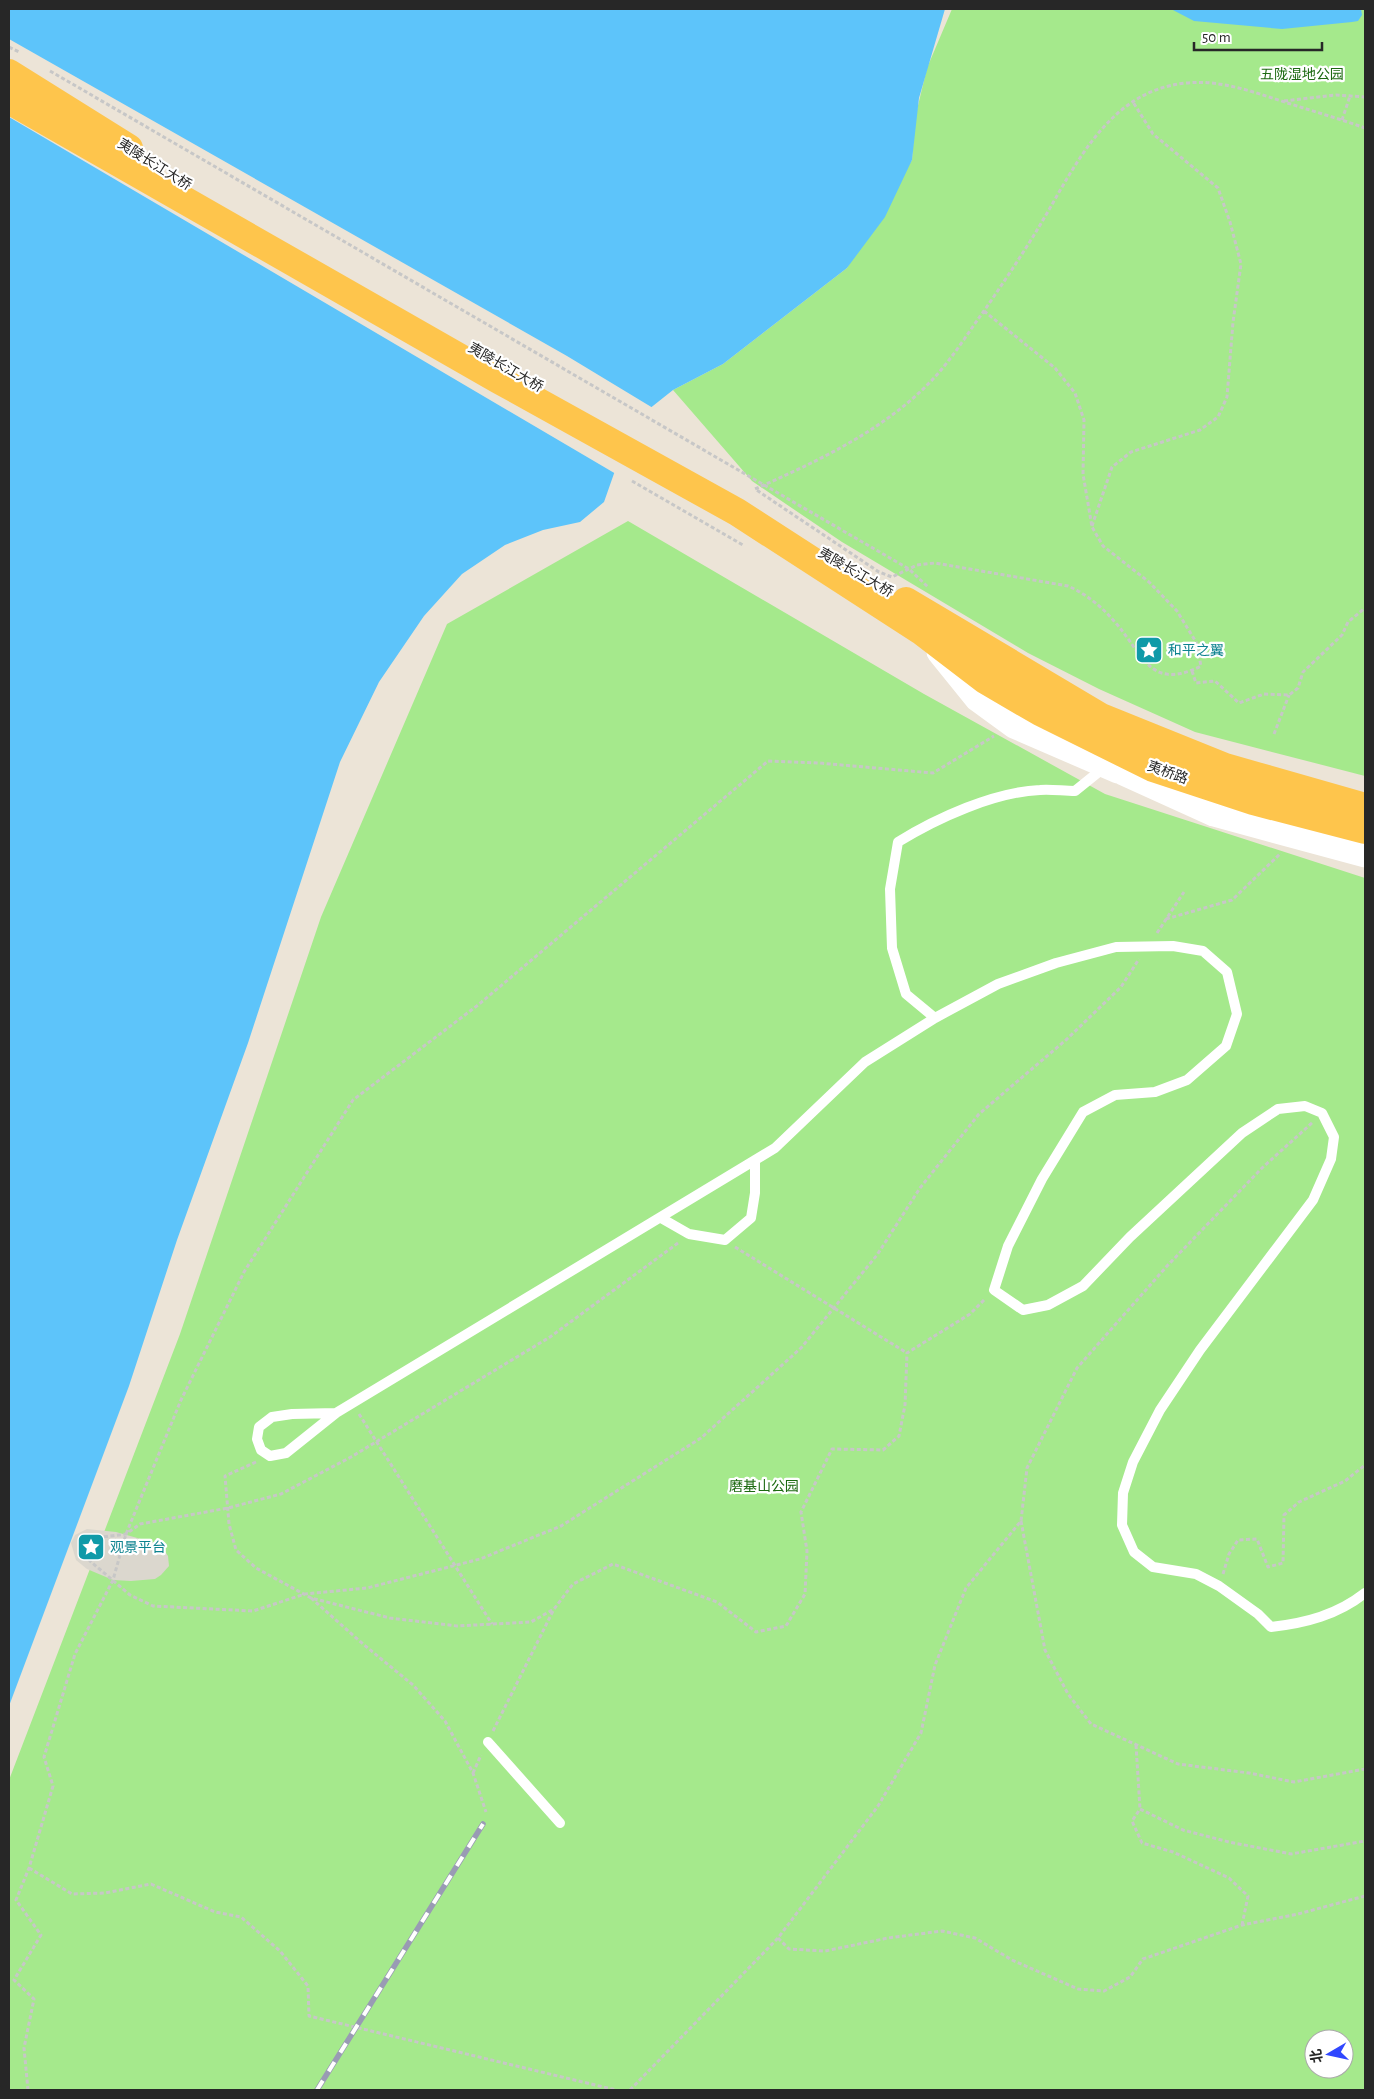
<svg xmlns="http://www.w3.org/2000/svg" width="1374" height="2099" viewBox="0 0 1374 2099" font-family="'Alegreya Sans','Noto Sans SC',sans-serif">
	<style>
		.green { fill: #a5e98c; fill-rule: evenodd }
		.plaza { fill: #dbd7ce }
		.water { fill: #5dc4fa }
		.pier { fill: #ece4d7 }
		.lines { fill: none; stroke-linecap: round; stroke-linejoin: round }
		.path { stroke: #c7c7c7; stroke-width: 3; stroke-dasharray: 4 2.5; stroke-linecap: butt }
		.service { stroke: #fff; stroke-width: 10 }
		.tertiary { stroke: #fff; stroke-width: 25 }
		.trunk { stroke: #fec54c; stroke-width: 28 }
		.rail-casing { stroke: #999bb4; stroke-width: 5.5 }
		.rail { stroke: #fff; stroke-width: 4; stroke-dasharray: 11; stroke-linecap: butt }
		.labels { text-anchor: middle; stroke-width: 4.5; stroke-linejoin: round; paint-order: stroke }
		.park-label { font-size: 14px; fill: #1d6a12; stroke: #fff }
		.street-label { font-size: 14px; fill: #272727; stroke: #fff }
		.culture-label { font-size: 14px; fill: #0d838f; stroke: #fff; text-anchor: start }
	</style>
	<rect width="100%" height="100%" fill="#ece4d7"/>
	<!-- green -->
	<path class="green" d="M952,9H1365V776L1195,732L1099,689L1028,653L842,542L752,481L673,390L723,364L847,268L912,160L915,118L927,68Z
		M628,521L924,694L1105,794L1365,878V2090H9V1780L180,1334L321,917L447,624ZM1314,2039H1344V2069H1314Z"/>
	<!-- plaza -->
	<path class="plaza" d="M87,1529L116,1532L155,1543L164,1550L168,1556L169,1566L161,1575L155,1579L131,1581L113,1580L87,1569L76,1560L71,1543L75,1535Z"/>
	<!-- water -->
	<path class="water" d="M9,9H945L919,98L912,160L885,217L847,268L723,364L673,390L639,417L617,465L604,502L580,522L543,530L505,545L462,574L424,616L379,682L340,762L248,1043L177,1240L129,1386L9,1706Z
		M1171,9H1361L1362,15L1358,21L1352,22L1282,29L1194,21Z"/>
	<!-- pier -->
	<path class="pier" d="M9,39L567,356L653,408L641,418L616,474L9,117Z"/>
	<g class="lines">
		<!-- path -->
		<path class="path" d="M9,47L19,52
			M50,71L909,569L928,587
			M1284,101L1336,95L1365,97
			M1342,120L1350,96
			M984,311L1055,368L1075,393L1084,420L1083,474L1092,527L1103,546L1149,582L1177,611L1196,642L1201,666C1149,692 1143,653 1114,621C1101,606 1086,594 1068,586L935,563L917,565L892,577L879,572L755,489C818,461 885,430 933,379C951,360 966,336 981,315L984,311C1001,286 1018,261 1034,235C1072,174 1104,91 1186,83C1224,79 1261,95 1297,106C1319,113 1343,120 1365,128
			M632,481L743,545
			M1092,526L1112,467L1131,452L1200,430L1218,417L1227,397L1233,322L1241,264L1230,222L1218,188L1153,134L1133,102
			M1192,671L1196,683L1215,681L1239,703L1264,694L1289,695L1298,688L1303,672L1342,635L1348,622L1365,608
			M1274,734L1289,695
			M1166,919L1232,900L1281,853
			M1157,933L1184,892
			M678,1243L550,1337L351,1457L281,1494L228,1508L140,1524L126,1534L86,1539L82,1544L83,1551L90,1561L130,1595L153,1606L253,1611L305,1594L367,1588L480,1559L561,1526L701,1438L801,1348L877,1255L920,1188L979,1114L1067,1039L1121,987L1139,959
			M735,1247L907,1353
			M359,1414L492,1624
			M256,1462L225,1476L229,1524L236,1550L256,1568L311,1598L390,1618L457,1626L531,1622L554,1609L573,1584L613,1564L717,1602L756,1632L786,1626L805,1594L807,1551L801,1512L832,1449L883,1450L899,1436L905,1405L907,1353L970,1314L985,1299
			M1021,1521L1045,1650L1068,1694L1091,1724L1178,1764L1249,1773L1294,1782L1365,1769
			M1223,1574L1229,1554L1238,1540L1257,1539L1268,1567L1283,1563L1284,1515L1299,1502L1345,1481L1365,1465
			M311,1598L363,1644L413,1685L445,1721L473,1773L486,1812
			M493,1731L554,1609
			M1136,1745L1140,1809
			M473,1773L481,1755
			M29,1868L72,1894L105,1893L151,1884L215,1912L241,1917L280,1951L308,1986L309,2016L616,2090
			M1242,1925L1248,1896L1229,1878L1173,1852L1142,1843L1132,1821L1140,1809L1183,1830L1229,1842L1291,1854L1365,1841
			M778,1938L789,1949L825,1951L888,1938L942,1931L975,1938L1012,1960L1078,1989L1104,1991L1130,1977L1143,1959L1242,1925L1298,1914L1365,1896
			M28,2090L24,2048L34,1999L14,1980L41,1935L16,1900L29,1868L53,1786L44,1757L75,1654L113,1580L126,1534L181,1400L244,1272L353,1100L478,1005L768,761L819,763L933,773L994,736
			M630,2090L778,1938L878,1806L921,1733L935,1665L966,1588L1021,1521L1027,1468L1077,1368L1167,1266L1262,1168L1313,1122"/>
		<!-- service -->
		<path class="service" d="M935,1018L906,994L892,948L890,889L898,842C937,818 994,792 1040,790C1051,789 1063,791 1075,791L1106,766
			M661,1218L689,1234L725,1240L751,1218L755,1193V1160
			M336,1413L292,1414L272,1417L259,1427L257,1439L261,1450L270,1456L286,1453L336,1413L775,1148L865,1062L935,1018L998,984L1056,963L1116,947L1173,946L1203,951L1227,972L1237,1014L1226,1046L1187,1080L1155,1092L1115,1095L1083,1112L1042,1179L1008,1246L994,1290L1023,1310L1048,1305L1083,1286L1130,1237L1242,1133L1278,1109L1305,1106L1322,1113L1334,1137L1331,1159L1313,1200L1200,1350L1160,1410L1133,1462L1123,1493L1122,1525L1134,1552L1153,1567L1196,1574L1219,1586L1258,1614L1271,1627C1306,1623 1337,1615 1365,1593
			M488,1742L560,1823"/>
		<!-- tertiary -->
		<path class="tertiary" d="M939,652L977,699L1014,726L1118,771
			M1106,765L1214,814L1365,855"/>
		<!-- trunk -->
		<path class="trunk" d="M9,73L129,148
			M9,100L499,380L737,512L921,631L985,680L1040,712L1153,768L1253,801L1365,830
			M906,601L1101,717L1225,767L1365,807"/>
		<!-- rail casing -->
		<g class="rail-casing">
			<path id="rail" d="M317,2090L483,1824"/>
		</g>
		<!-- rail -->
		<use href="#rail" class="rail"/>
	</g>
	<!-- icons -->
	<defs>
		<g id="sight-square" transform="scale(1.4375)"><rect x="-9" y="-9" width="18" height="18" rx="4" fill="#0f9aa8" stroke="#fff"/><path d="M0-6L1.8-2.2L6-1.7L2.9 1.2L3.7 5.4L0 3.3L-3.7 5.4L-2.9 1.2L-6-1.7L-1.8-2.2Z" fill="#fff"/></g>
	</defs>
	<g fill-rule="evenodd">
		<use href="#sight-square" x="1149" y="650"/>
		<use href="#sight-square" x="91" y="1547"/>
	</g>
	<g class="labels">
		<!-- park labels -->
		<g class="park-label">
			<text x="1302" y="79">五陇湿地公园</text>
			<text x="764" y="1491">磨基山公园</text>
		</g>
		<!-- street labels -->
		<g class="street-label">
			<text transform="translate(155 164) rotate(32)" y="5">夷陵长江大桥</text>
			<text transform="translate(506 367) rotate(30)" y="5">夷陵长江大桥</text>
			<text transform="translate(856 572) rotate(30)" y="5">夷陵长江大桥</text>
			<text transform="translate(1168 772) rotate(20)" y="5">夷桥路</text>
		</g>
		<!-- culture labels -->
		<g class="culture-label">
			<text x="1168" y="655">和平之翼</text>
			<text x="110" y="1552">观景平台</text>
		</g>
	</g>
	<!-- border -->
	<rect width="1374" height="2099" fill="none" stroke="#272727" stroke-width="20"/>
	<!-- north arrow -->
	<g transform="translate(1329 2054) rotate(261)"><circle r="24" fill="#ffffff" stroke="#a9a9a9"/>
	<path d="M0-4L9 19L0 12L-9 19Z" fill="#3047ff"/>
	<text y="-8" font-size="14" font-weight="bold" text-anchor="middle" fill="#272727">北</text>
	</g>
	<!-- scale -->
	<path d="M1194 42v8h128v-8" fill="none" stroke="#272727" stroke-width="2.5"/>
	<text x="1202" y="42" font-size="15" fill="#272727" stroke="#ffffff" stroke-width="4" paint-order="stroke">50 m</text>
</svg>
